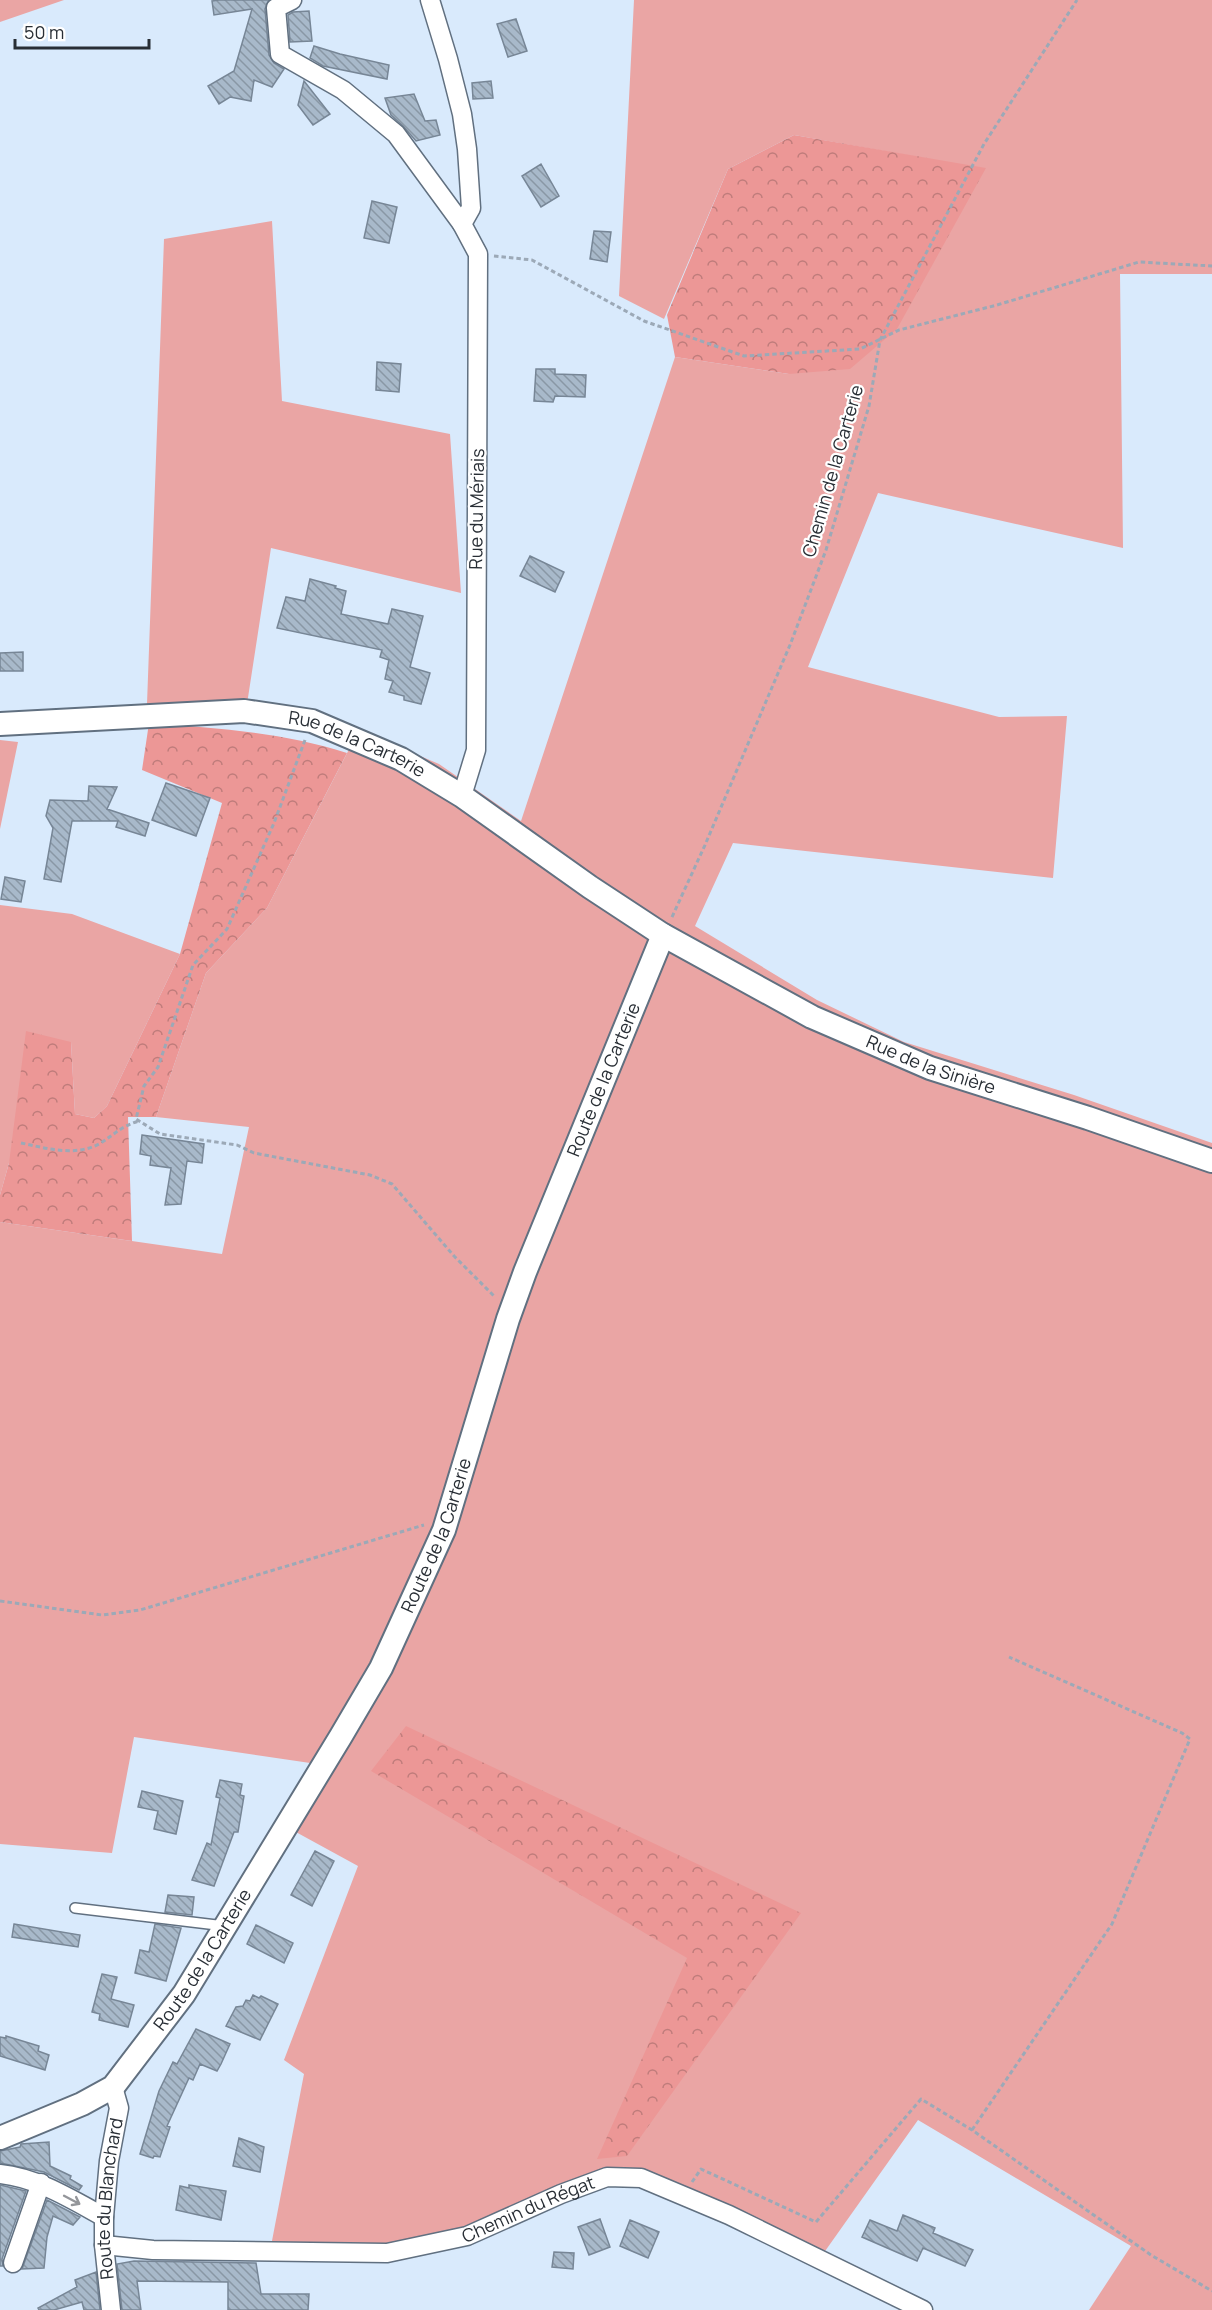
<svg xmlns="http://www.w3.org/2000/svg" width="1212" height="2310" viewBox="0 0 1212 2310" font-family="Manrope,sans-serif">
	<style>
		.green { fill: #eaa5a4 }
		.forest { fill: url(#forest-crowns) }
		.building { fill: url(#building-back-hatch); stroke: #778696; stroke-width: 1.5 }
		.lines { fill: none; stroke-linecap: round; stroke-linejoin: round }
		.service-casing { stroke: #617080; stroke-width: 12 }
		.minor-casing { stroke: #617080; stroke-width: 21 }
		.tertiary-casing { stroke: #617080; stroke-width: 26 }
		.path { stroke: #9ca9b7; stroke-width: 3; stroke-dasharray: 4.5 3; stroke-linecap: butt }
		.service { stroke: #fff; stroke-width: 9 }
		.minor { stroke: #fff; stroke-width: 18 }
		.tertiary { stroke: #fff; stroke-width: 22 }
		.oneway { stroke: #94969a }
		.labels { text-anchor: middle; stroke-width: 4.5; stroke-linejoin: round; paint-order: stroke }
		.street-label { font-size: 18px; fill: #282e35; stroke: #fff }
	</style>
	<defs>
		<pattern id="forest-crowns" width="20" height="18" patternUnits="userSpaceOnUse" patternTransform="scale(1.5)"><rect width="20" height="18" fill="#ec9796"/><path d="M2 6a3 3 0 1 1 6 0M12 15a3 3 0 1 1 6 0" fill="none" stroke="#bf7c7b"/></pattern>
		<pattern id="building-back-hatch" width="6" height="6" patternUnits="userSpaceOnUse" patternTransform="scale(1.5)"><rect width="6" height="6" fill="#a8b9ca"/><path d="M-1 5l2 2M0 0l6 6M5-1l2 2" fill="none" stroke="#8997a5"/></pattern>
	</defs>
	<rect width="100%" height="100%" fill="#d9eafc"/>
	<!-- green -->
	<path class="green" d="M0,0H64L0,22Z
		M634,0H1212V274H1120L1123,548L878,493L808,667L999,717L1067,716L1053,878L733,843L695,926L817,1000L904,1042L1074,1095L1212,1143V2310H1089L1131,2246L918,2120L823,2254L692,2191L603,2176L443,2238L384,2247L271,2246L304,2074L284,2060L358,1866L294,1831L317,1764L134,1737L112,1853L0,1844V1222L222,1254L249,1127L156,1117L206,973L267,908L359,730L439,764L521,821L675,357L789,374L985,169L794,135L728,169L664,319L619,296Z
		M272,221L282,401L450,434L461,593L271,548L247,704H147L164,239Z
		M0,740L18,742L0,829Z
		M0,905L72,914L180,954L107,1106L94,1118L75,1114L71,1042L9,1163L0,1195Z"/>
	<!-- forest -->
	<path class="forest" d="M794,135L986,168L897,329L850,369L789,374L675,357L667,315L728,169Z
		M149,723C216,728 283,732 347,753L267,908L206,973L156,1117H128L132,1241L0,1222V1195L9,1163L26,1031L71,1042L75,1114L94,1118L107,1106L180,954L222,803L142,770Z
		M406,1726L801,1913L627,2156L597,2159L687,1958L371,1771Z"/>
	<!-- building -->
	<path class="building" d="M219,0H269L265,9L269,55L274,63L284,69L272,87L254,80L251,101L230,97L219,104L208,86L234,71L252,9L214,15L212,1Z
		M309,11L312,41L290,42L288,15L293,12Z
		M516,19L527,51L508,57L497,24Z
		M314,46L340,54L389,65L387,79L323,66L310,58Z
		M304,81L330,114L313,125L298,105Z
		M491,81L493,98L473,99L472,83Z
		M414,94L425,121L436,120L440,135L416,141L403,126L391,115L385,98Z
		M541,164L559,196L541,207L522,176Z
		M372,201L397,207L389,243L364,238Z
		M594,231L611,232L607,262L590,259Z
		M377,362L401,364L399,392L376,390Z
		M536,369H555V374L586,375L585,397L555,396L553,402L534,401Z
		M530,556L564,572L555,592L520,576Z
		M310,579L336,586L335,588L346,591L341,614L388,624L392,609L423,616L410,667L430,673L421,704L404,700V696L389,692L393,681L385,679L389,660L380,657L382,650L277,628L286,597L305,601Z
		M23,652V671H0V653Z
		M166,783L210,798L196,836L152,820Z
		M89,786L117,787L107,809L149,823L145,836L116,827L118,821H72L61,882L44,879L53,828L46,816L50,800L88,801Z
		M5,877L25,881L21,902L1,899Z
		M142,1135L204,1144L202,1163L187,1161L181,1204L165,1205L171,1168L150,1165L151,1156L140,1154Z
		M220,1780L242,1784L240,1795L244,1796L238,1832H234L214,1886L192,1880L207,1843L211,1845L220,1798L216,1797Z
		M142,1791L183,1801L176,1834L154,1829L158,1811L138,1807Z
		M315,1851L334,1861L312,1906L291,1895Z
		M168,1895L194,1897L192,1915L165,1912Z
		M14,1924L80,1935L78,1947L12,1937Z
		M155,1924L181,1928L166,1981L135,1973L140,1950L149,1952Z
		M256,1925L293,1943L284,1963L247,1944Z
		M102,1974L117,1977L111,1999L134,2005L128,2027L99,2020L100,2014L92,2012Z
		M253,1995L259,1998L261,1996L278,2004L260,2040L226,2026L236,2007L243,2006L246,2000L250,2001Z
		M196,2029L230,2044L221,2064L217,2071L200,2064L193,2080L189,2078L167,2126L170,2127L160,2157L154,2156L153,2158L140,2154L159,2091L173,2062L177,2064Z
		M6,2036L39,2046L38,2051L49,2055L45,2070L0,2056V2037L6,2038Z
		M239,2138L264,2147L260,2172L233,2166Z
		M49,2142L50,2166L71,2176L70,2179L82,2186L79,2190L44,2172L0,2163V2151L20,2147L21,2144Z
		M0,2185L26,2191L2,2259L3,2266H0Z
		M189,2185L226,2191L221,2220L176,2210L180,2186L189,2188Z
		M47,2200L80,2217L73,2225L53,2216L47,2237L44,2268L22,2269Z
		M903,2215L935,2228L933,2233L973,2250L965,2266L923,2248L917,2261L862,2237L870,2220L897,2231Z
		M600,2219L610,2247L589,2255L578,2227Z
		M630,2220L659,2232L648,2258L620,2246Z
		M554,2252L574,2253L573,2269L552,2267Z
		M134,2261L256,2263L261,2294H309L308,2310H228V2282L137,2281L141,2310H122L117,2264Z
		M96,2272L100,2310H84L82,2302L54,2310H39L38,2308L77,2287L75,2280Z"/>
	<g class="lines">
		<!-- service casing -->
		<g class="service-casing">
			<path id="service" d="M75,1908L225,1926"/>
		</g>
		<!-- minor casing -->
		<g class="minor-casing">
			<g id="minor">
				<path d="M292,0L276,8L280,54L343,90L396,134L462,224"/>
				<path d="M430,0L448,59L462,114L467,149L471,208L462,224L478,254L476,750L462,796"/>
				<path d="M0,2174C38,2178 71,2199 104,2217"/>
				<path id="s1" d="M104,2245L153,2250L387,2253L467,2236L561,2194L607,2177L641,2178L729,2215L923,2310"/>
				<path d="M13,2263L41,2183"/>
				<path id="s2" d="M111,2310L104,2245V2217L109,2161L119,2108L113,2087"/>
			</g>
		</g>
		<!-- tertiary casing -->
		<g class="tertiary-casing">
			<g id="tertiary">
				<path id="s3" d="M0,724L244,711L312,721L401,759L462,796L590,887L663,935L812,1017L930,1068L1088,1118L1212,1161"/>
				<path id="s4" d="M0,2138L82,2104L113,2087L184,1994L341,1736L381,1668L444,1530L508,1319L525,1272L663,935"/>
			</g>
		</g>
		<!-- path -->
		<path class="path" d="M494,256L532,260L644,321L744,356L860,349L899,330L997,305L1139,262L1212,266
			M305,740L274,823L227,929L193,965L158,1067L144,1086L136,1119L160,1134L237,1145L254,1153L370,1175L392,1184L454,1256L495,1297
			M672,917L705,845L790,645L826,550L869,406L880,340L984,144L1077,0
			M21,1143C46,1148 74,1157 99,1144C114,1135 121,1126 139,1121
			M0,1601L102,1615L140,1610L424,1525
			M972,2130L1112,1924L1190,1739L1182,1733L1009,1657
			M692,2182L701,2169L816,2222L921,2099L972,2130L1151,2255L1212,2291"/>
		<!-- service -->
		<use href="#service" class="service"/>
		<!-- minor -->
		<use href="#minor" class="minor"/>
		<!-- tertiary -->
		<use href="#tertiary" class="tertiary"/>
	</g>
	<!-- one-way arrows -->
	<defs><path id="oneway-shaft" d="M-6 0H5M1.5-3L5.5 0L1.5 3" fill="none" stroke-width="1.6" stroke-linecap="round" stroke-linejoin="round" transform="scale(1.5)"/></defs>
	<use class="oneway" href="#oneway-shaft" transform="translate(72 2200) rotate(28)"/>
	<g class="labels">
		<!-- street labels -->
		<g class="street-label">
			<text transform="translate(833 471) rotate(-74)" y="6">Chemin de la Carterie</text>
			<text transform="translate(477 509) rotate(-89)" y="6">Rue du Mériais</text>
			<text dy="6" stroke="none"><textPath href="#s3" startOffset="363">Rue de la Carterie</textPath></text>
			<text dy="6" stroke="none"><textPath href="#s3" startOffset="1024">Rue de la Sinière</textPath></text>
			<text dy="6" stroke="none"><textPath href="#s4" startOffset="1252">Route de la Carterie</textPath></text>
			<text dy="6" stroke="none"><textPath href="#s4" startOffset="766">Route de la Carterie</textPath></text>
			<text dy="6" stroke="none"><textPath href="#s4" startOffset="280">Route de la Carterie</textPath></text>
			<text dy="6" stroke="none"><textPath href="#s2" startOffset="112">Route du Blanchard</textPath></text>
			<text dy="6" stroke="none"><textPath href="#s1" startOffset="432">Chemin du Régat</textPath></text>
		</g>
	</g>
	<!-- scale -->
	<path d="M15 39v9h134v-9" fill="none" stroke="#282e35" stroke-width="3"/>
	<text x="24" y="39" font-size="18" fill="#282e35" stroke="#ffffff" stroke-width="4.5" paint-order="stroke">50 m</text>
</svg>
